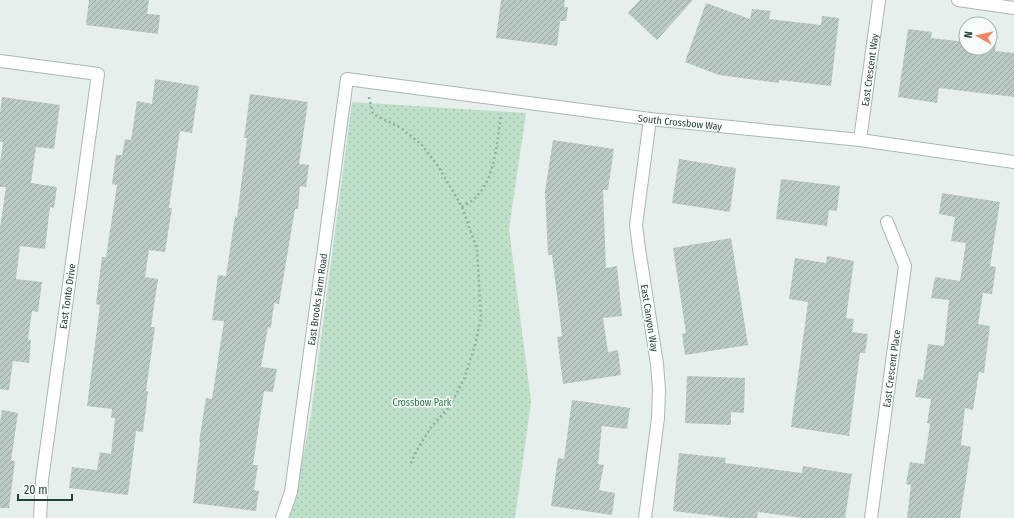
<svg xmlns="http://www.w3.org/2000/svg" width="1014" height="518" viewBox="0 0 1014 518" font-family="'Fira Sans Condensed',sans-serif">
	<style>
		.grass { fill: url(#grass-dots) }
		.building { fill: url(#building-hatch) }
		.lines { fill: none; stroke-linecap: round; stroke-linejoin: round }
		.minor-casing { stroke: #a8b8b2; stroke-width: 14 }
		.path { stroke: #86b3a5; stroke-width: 2.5; stroke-dasharray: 2 3; stroke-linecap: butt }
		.minor { stroke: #fff; stroke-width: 12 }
		.labels { text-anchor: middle; stroke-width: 3; stroke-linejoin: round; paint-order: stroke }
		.street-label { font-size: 10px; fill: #24423a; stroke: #f7fbf9 }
		.park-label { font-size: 10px; fill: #2d7a4b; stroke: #f7fbf9 }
	</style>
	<defs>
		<pattern id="grass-dots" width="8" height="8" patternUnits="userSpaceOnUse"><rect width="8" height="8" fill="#bfe0c8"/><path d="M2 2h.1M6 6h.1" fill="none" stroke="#a4c1ad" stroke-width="1.8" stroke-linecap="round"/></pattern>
		<pattern id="building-hatch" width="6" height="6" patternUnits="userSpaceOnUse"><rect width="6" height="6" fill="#bbcac4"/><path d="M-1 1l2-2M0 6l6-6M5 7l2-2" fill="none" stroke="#98a6a0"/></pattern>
	</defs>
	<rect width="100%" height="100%" fill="#e6efeb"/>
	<!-- grass -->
	<path class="grass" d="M352,102L526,113L509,229L531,402L515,518H288L293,508L311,415Z"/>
	<!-- building -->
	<path class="building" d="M89,0H149L147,14L160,15L158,34L86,25Z
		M501,0H565L564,7H568L566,21H560L557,46L496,38Z
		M640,0H693L657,40L628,13Z
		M706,3L750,19L752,9L771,11L769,19L821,25L822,16L839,18L831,86L779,80V83L719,75L685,62Z
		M908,29L932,32L931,38L966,42V48H990V45H996L995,51L1014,53V97L939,88L937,103L898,97Z
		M155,79L199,86L192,133L180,131L169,208H172L165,252L149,250L145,277L158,279L151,327H155L146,391H148L143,432L136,431L128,495L69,488L72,467L97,470L100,452L111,454L115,418H111L112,409L87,406L100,305L96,304L102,257H106L117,185L112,184L116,155H122L125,139L131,140L137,101L152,104Z
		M250,94L308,102L299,164L309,165L306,187L300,186L298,209H295L279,304L274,303L271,328L268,327L261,367L277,369L273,392L264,391L253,465H258L254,490L259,491L256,511L193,503L200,442H199L206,398L212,399L224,321L212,320L218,275L226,276L235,216L237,217L247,138H244Z
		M2,97L60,105L54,149L36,147L31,183L57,187L54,208L50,207L45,249L20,246L16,279L42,282L38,312L32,311L28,339L31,340L29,363L13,361L9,390L0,389V228L6,187H0V163L3,142H0V114Z
		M553,140L614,149L608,190H603L606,268L617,266L622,316L603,318L608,352L618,350L621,375L563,384L557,337L562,336L552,255H548L545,191Z
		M679,159L736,168L730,212L672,203Z
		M781,179L840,186L837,211L829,210L827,226L776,219Z
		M942,193L1000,202L990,266L996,267L992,294L983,293L978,324L990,326L984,373L979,372L973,410L965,408L961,445L971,447L960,518H907L911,485L906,484L910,462L924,464L930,424L927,423L931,399L915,397L918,379L923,380L928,344L944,346L949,300L931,298L935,277L960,281L966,243L951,241L955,217L939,214Z
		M731,238L748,345L685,355L682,334L686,333L673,248Z
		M827,256L854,261L846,318L854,319L852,332L868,334L865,353H860L849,436L791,427L808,302L789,299L795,258L826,263Z
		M687,376L745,378L744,413L731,412V425L685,423Z
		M572,400L630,408L627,429L602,426L598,464L604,465L599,490L615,493L612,515L551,506L558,458L564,459Z
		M2,410L18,413L11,460L15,461L9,508H0V423Z
		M679,453L726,458L725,463L802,473L803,466L852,474L845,518H803L758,512L757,518H731L673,511Z"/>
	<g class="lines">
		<!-- minor casing -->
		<g class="minor-casing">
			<g id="minor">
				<path d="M958,0L1014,8"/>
				<path d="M0,61L98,74L42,480L40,518"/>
				<path id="s1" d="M860,140L879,0"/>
				<path id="s2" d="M282,518L291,492L347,79L650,119L860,140L1014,162"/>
				<path d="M645,518L658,418L659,389L657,364L639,249L636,225L650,119"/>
				<path id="s3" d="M871,518L905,266L887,222"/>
			</g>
		</g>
		<!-- path -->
		<path class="path" d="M369,97L373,114L401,128L422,145L438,166L462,207L477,249L481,318L475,345L464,379L450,406L432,426L418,448L410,465
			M462,207C466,204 473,201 477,196C496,176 497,140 501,114"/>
		<!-- minor -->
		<use href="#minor" class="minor"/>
	</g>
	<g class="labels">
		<!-- street labels -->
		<g class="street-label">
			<text dy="4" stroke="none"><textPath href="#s1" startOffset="71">East Crescent Way</textPath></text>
			<text dy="4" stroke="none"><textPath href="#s2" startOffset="780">South Crossbow Way</textPath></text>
			<text transform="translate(67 296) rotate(-82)" y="4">East Tonto Drive</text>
			<text dy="4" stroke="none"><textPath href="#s2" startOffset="222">East Brooks Farm Road</textPath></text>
			<text transform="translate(650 318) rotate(81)" y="4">East Canyon Way</text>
			<text dy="4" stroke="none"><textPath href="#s3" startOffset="151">East Crescent Place</textPath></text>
		</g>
		<!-- park labels -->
		<g class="park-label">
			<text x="422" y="406">Crossbow Park</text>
		</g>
	</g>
	<!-- north arrow -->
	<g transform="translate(978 36) rotate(278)"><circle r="19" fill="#f7fbf9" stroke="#a3b1ad"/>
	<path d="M0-3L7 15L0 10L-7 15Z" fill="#f4845f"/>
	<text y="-6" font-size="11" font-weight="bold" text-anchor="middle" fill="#24423a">N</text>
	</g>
	<!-- scale -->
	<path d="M18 494v6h54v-6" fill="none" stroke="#24423a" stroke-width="2"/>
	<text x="24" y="494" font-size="12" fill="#24423a" stroke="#f7fbf9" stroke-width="3" paint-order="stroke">20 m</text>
</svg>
